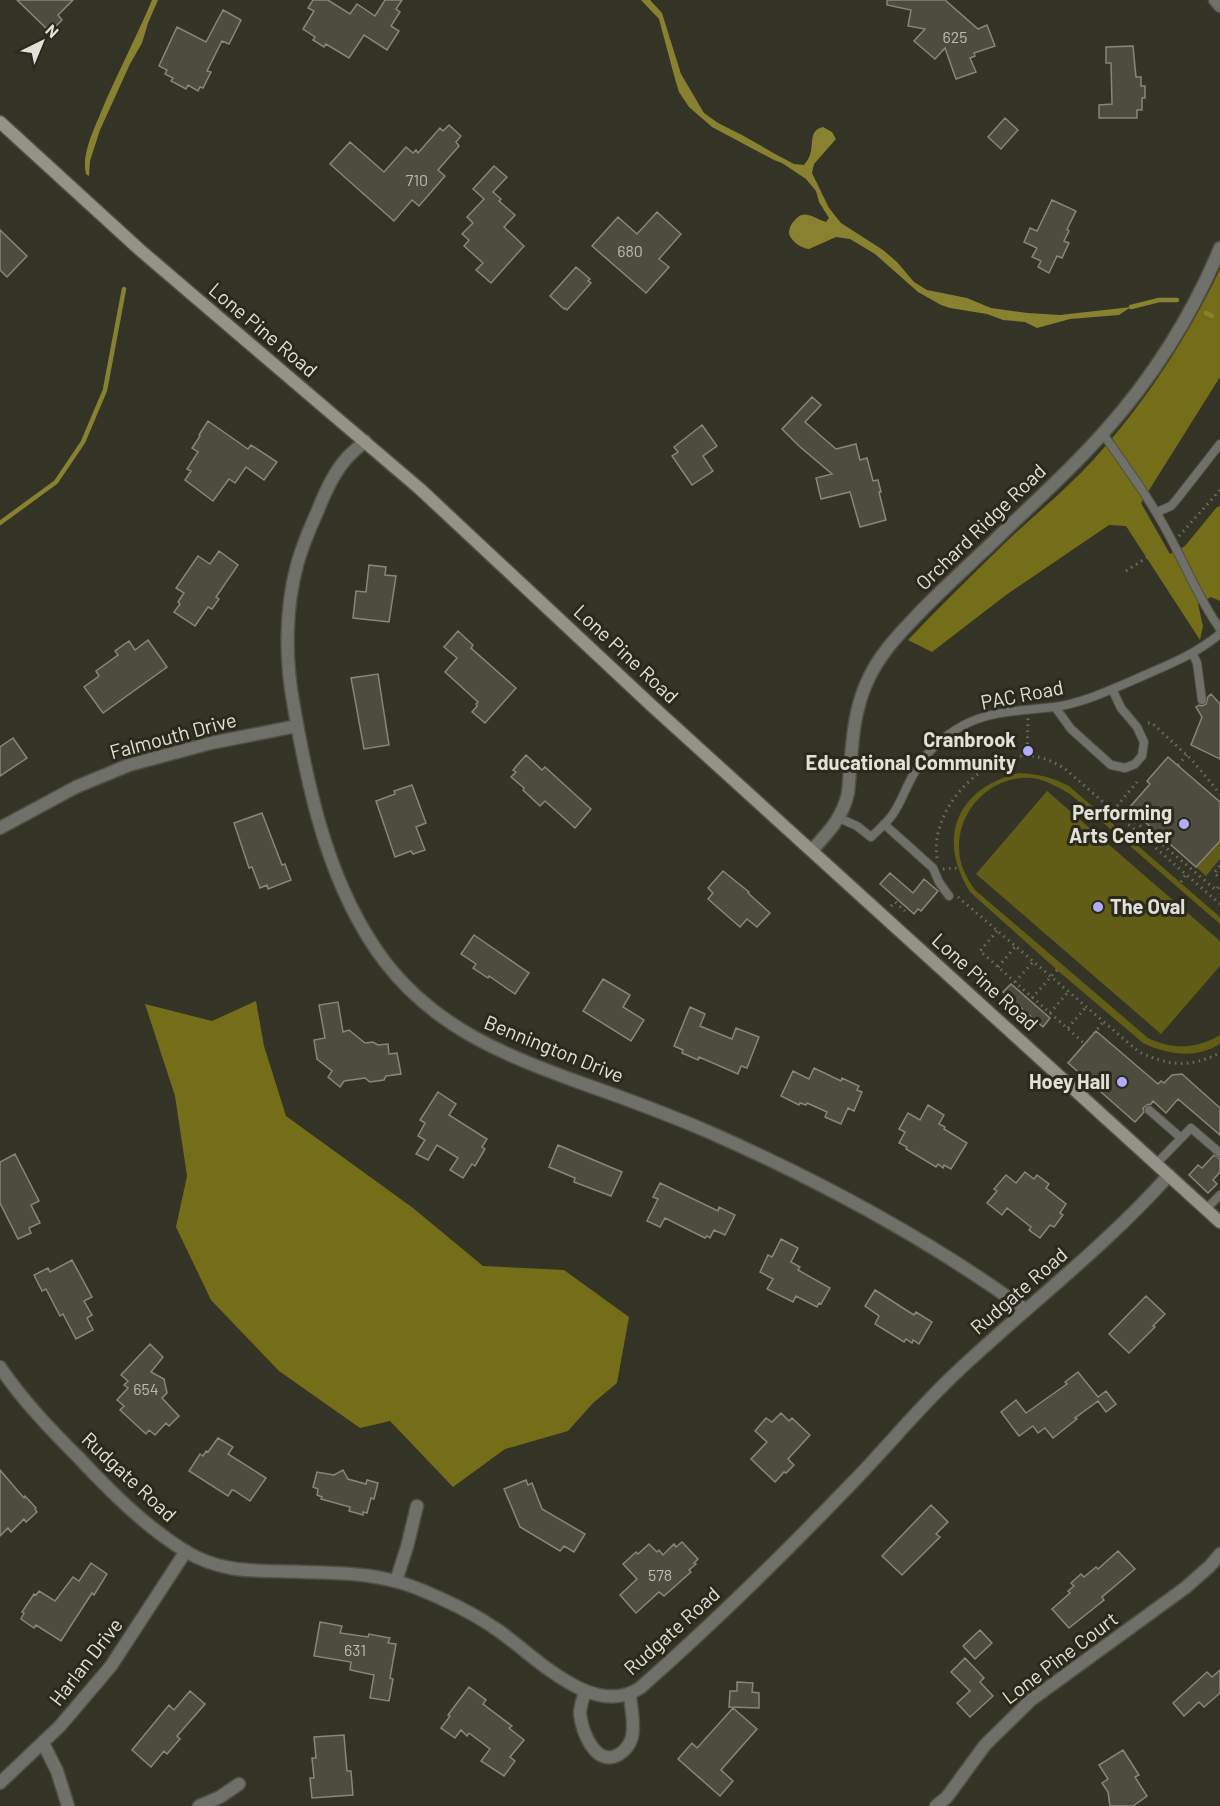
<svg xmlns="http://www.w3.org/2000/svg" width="1220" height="1806" viewBox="0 0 1220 1806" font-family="Barlow,sans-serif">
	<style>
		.green { fill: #615c16 }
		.forest { fill: #756e18 }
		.water { fill: #888230 }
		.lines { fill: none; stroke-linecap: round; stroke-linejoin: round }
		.stream { stroke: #888230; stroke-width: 4.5 }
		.building { fill: #4d4c3f; stroke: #878778; stroke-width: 1.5 }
		.lane-casing { stroke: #4f4f43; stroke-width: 10 }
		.street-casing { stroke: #4f4f43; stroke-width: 15 }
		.secondary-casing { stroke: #4f4f43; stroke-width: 15 }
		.path { stroke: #6e6d62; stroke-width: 3; stroke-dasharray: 1.5 4.5; stroke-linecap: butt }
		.lane { stroke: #70706a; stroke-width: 8 }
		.street { stroke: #70706a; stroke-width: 12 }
		.secondary { stroke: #939388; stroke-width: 12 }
		.poi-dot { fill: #b0aefa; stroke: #2a291c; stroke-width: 2 }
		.labels { text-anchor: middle; stroke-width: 6; stroke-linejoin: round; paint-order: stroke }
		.number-label { font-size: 16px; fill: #bdbcb2 }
		.street-label { font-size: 20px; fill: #e2e1d9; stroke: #2a291c }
		.poi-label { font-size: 20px; font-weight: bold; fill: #e2e1d9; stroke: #2a291c; text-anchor: end }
	</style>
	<rect width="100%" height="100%" fill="#333326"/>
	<!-- green -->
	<path class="green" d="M1019,773C1038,774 1052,777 1069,786L1220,917V924L1070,794C1058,787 1046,780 1032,778C985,774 948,822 962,866C965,875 970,883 975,890L1148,1038C1173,1050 1196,1049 1220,1035V1044C1195,1059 1168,1055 1143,1043L1057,970L970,892C936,838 957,788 1019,773Z
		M1047,791L1220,941V966L1161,1034L976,874Z
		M1220,841V859L1206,876L1196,867Z"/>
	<!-- forest -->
	<path class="forest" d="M1220,269V377L1141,503L1170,554L1185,546L1217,507L1220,506V601L1211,597L1198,604L1203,626L1200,640L1126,526L1109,525L1006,595L932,652L908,640C939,607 972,575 1005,543C1034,515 1067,489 1094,459C1145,403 1188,337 1220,269Z
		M256,1001L264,1046L286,1116L413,1208L483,1266L564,1270L629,1317L617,1383L593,1403L568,1431L505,1449L453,1487L390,1421L360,1428L279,1371L211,1300L176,1227L187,1176L175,1096L145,1004L212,1021Z"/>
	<!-- water -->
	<path class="water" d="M152,0H158L148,23L142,43L130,64L100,130L90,161L89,176L86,174C81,154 94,130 101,112C117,74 136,38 152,0Z
		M641,0H650L662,13L681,74L704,113L718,123L742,135L777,155L794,164L804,165C807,161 810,157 811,151C813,141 810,130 823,127L832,132L836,139L814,164L812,173L829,208L841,223L883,250L897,262L914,282L927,290L967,298L991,308L1028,313L1060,315L1131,307L1119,315L1070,319L1037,328L1025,322L1003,320L987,314L950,308L941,305L918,292L875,254L850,239L836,237L809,249C801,248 792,242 789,234C789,228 791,224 795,220C804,208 815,219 826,222L829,218L819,202L816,191L806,179L782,163L774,160L712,127L689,107L679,92L675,79L659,19Z"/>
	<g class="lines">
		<!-- stream -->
		<path class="stream" d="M1131,307L1159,300H1177
			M1206,313L1212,316
			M0,523L56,482L83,442L105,390L124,289"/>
	</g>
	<!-- building -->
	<path class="building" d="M17,0H73L58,15L62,20L50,32Z
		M313,0H328L350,14L357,4L375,16L385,0H402L396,9L400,12L391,26L399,31L387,50L364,35L349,58L326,44L324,47L313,40L315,37L303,29L314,11L308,8Z
		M887,0H945L978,29L987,25L995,46L974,53L975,56L970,58L976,72L956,79L945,48L935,59L914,41L925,29L908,26L911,10L887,5Z
		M223,10L241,20L229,44L222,41L207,71L211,72L203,88L200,87L198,91L188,85L186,89L171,81L173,78L165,74L167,70L159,66L177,27L206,42Z
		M1133,46L1136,77H1141V86H1145V98H1142V110H1137V118H1099V105L1112,104L1111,63H1106V47Z
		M1005,118L1018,130L1001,149L988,137Z
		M449,125L461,136L456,142L459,146L438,170L445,176L419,206L412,200L394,221L330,164L350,142L384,172L406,147L413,153L416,150L418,153L440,128L443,131Z
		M494,166L507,177L493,192L501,199L499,201L515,215L504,227L524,246L491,283L476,270L483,263L464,246L469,240L462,234L473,223L467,217L484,199L473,189Z
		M1052,200L1076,211L1067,229L1069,231L1064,241L1069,243L1062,258L1057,256L1049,273L1038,267L1041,261L1032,257L1037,248L1024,242L1030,228L1037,231Z
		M657,212L681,234L659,259L669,267L646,293L592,246L618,217L637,234Z
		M0,230L27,256L7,277L0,270Z
		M576,267L590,279L588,281L591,283L567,310L565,308L564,309L550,296Z
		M812,397L821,405L805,422L836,449L856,444L860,460L867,458L873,481L878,480L881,492H879L886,520L860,527L850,492L821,499L816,478L832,474L799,446L782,429Z
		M208,421L248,449L251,445L277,462L264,480L246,467L235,483L229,479L213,501L185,480L191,471L187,469L198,452L192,448L200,436L199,435Z
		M702,425L717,446L703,456L713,471L692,485L672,456L678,452L674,447Z
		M219,551L238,565L216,597L219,599L212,609L208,607L195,626L174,612L180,604L178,602L184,593L176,588L198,556L210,564Z
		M369,565L386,567L385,575L396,576L389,622L353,618L356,591L366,592Z
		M458,631L473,645L471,648L516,688L485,723L472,712L477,706L476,704L478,702L445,672L457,658L444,647Z
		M148,640L167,667L103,713L84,687L99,676L96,671L118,655L115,651L129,641L135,650Z
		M378,674L389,745L364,749L351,678Z
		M1211,694L1220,704V759L1191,745L1202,717L1196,707L1199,705L1202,706L1206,704L1208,697Z
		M13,738L27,758L0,776V747Z
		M526,755L542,770L545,767L591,809L575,828L545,801L540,806L523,790L524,788L511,777L516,772L513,770Z
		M1168,757L1220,802V841L1196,867L1129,808L1150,784L1147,781Z
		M412,785L426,823L416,827L425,850L413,854L411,851L395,857L376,801L395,794L394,791Z
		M262,813L282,865L285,864L291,880L268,889L267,885L260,888L252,867L249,868L234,823Z
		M723,871L749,892L748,893L770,913L757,927L747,919L740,927L708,899L713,893L708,888Z
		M890,873L913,893L924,879L938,891L921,911L918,909L914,914L880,884Z
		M474,935L529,973L515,994L489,976L488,978L473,968L476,964L461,954Z
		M603,979L630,995L623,1007L644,1020L631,1041L583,1011Z
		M1011,984L1050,1018L1043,1027L1003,992Z
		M338,1002L343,1032L349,1030L365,1043L373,1042L378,1045L388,1044L389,1054L397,1053L401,1074L386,1076L384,1080L370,1082L365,1078L344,1081L340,1087L328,1077L332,1071L317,1059L314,1040L325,1038L319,1005Z
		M690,1007L705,1014L700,1026L732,1039L736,1028L759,1037L747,1068L741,1066L738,1074L699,1057L698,1060L682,1053L683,1050L674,1046Z
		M1096,1031L1158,1084L1161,1081L1164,1083L1172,1075L1182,1074L1220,1108V1135L1178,1099L1166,1113L1153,1101L1151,1104L1147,1105L1143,1108L1144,1112L1135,1122L1068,1063Z
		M814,1068L841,1081L842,1078L859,1086L857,1090L862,1092L854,1111L848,1108L841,1124L825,1117L827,1112L807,1103L806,1105L800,1103L799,1105L781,1096L793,1071L809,1079Z
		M438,1092L456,1104L449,1115L487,1139L482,1147L485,1149L475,1166L472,1164L463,1178L450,1170L458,1158L437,1145L428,1160L416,1154L425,1140L418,1136L425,1123L420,1120Z
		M928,1105L944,1115L939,1124L945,1127L944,1129L967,1143L951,1169L944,1165L943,1168L938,1164L936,1167L906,1149L907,1147L899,1143L905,1132L899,1129L908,1113L920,1120Z
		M558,1145L622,1172L611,1196L574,1182L575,1178L549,1167Z
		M15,1154L39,1201L31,1205L40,1223L29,1228L31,1233L18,1239L0,1203V1162Z
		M1214,1155L1220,1159V1172L1213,1180L1217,1184L1208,1193L1189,1175L1198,1165L1202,1168Z
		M1025,1172L1034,1179L1037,1175L1049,1184L1046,1188L1066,1204L1060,1213L1063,1215L1054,1227L1050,1225L1040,1238L1029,1230L1031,1227L1007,1208L1002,1215L987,1203L997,1191L994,1189L1006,1175L1016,1183Z
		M660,1183L718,1211L719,1207L735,1215L725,1235L714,1230L710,1238L707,1236L705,1238L665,1218L660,1227L647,1221L658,1199L653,1197Z
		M781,1239L798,1248L791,1262L800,1267L798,1270L830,1288L821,1304L819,1303L817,1307L796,1296L793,1302L767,1289L773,1279L760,1272L768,1255L772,1257Z
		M72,1260L92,1297L84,1301L92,1315L87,1318L93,1330L76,1339L63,1314L60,1316L46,1289L42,1291L34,1275L48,1268L50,1272Z
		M875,1290L906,1310L914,1315L916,1312L932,1322L919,1344L913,1340L912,1343L906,1339L904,1342L875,1324L879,1316L865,1306Z
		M1146,1296L1165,1314L1153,1326L1155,1327L1129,1353L1109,1334Z
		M150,1344L163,1357L151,1372L164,1379L167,1393L162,1398L179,1416L169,1426L166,1423L155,1435L149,1430L146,1434L120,1410L124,1406L117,1400L128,1388L124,1385L128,1381L121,1375Z
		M1078,1372L1098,1397L1106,1391L1116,1404L1106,1412L1098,1401L1075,1418L1077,1419L1053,1438L1045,1428L1038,1433L1033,1426L1019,1436L1001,1412L1016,1400L1026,1413L1067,1384L1065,1382Z
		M781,1413L789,1421L792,1418L810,1435L788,1459L794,1465L786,1473L784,1472L775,1482L751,1459L767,1442L755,1431L766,1418L772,1422Z
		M218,1438L233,1447L228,1454L266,1478L250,1501L235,1491L232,1490L228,1496L189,1471L200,1454L203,1456L206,1451L208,1452Z
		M0,1470L24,1498L25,1496L36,1508L35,1509L37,1512L26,1522L24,1519L11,1532L8,1528L0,1536Z
		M343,1470L348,1479L366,1484L367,1480L378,1483L374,1499L371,1498L367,1513L363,1512V1515L349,1511L350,1507L321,1499L322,1497L317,1495L318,1489L313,1487L317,1472L334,1475Z
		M526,1480L528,1485L532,1483L542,1509L585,1534L574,1552L564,1546L560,1551L520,1527L504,1489Z
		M931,1505L948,1522L936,1534L940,1537L902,1575L882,1556Z
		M682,1542L698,1559L694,1563L696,1564L689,1570L691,1572L664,1596L659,1592L636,1613L620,1595L637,1579L623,1564L636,1552L638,1554L649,1544L657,1552L659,1550L663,1555L674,1544L676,1547Z
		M1118,1551L1135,1569L1102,1597L1104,1600L1069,1628L1052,1609L1070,1593L1068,1591L1074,1586L1071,1583L1081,1574L1084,1577L1096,1567L1098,1569Z
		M91,1563L107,1574L94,1595L92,1593L61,1641L36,1625L34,1628L21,1619L24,1613L22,1612L34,1594L36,1595L39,1591L55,1601L73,1577L79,1581Z
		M320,1622L342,1626L340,1633L368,1637L369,1634L390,1638L388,1643L396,1644L390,1678L393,1679L389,1701L370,1698L374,1675L350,1670L351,1662L314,1656Z
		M980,1630L992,1643L975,1659L963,1646Z
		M965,1658L984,1678L980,1682L993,1696L970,1717L957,1703L970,1691L951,1672Z
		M1220,1670V1693L1204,1707L1199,1702L1184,1716L1173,1703L1207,1672L1212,1677Z
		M737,1682L753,1683L752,1692L759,1693V1708L729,1707L730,1691H737Z
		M469,1687L486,1700L483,1704L512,1726L509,1728L524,1740L510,1757L515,1761L504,1776L481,1761L490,1749L469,1733L467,1736L461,1730L455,1738L441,1728L450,1716L448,1715Z
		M190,1691L205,1704L177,1736L180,1739L167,1754L164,1751L151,1767L132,1750L169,1705L174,1710Z
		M733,1708L757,1729L721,1770L733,1781L720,1796L678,1759L692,1743L697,1748Z
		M344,1735L347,1771H351L353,1795L312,1798L310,1778H314L312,1758H316L314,1737Z
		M1123,1750L1139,1775L1135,1777L1147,1796L1133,1806H1110L1108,1792L1102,1783L1108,1779L1099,1765Z"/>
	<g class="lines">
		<!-- lane casing -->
		<g class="lane-casing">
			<path id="lane" d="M1103,434C1127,468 1152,502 1171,539C1187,569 1200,601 1220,629
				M1157,512L1171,506L1177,499L1220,444
				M1193,654L1197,663L1202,700
				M1055,707L1071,729L1111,765L1125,768L1135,764L1142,756L1144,742L1137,727L1121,708L1112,689
				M839,818L857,826L871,837C878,830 887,823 893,814C902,801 907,784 916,770C926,752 944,736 962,726C990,710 1023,711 1054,707C1083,703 1110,690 1136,679C1167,665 1193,656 1220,634
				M884,824L933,868L939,882L949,896
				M1149,1110L1180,1137
				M1156,1164L1191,1128L1220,1153
				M1206,1209L1220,1195"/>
		</g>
		<!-- street casing -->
		<g class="street-casing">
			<path id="street" d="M1215,0L1220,6
				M365,441C359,447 352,452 346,459C333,474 325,492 318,510C310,528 302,546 297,565C285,610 285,661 294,707C309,795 330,889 385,962C437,1029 505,1055 581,1083C624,1098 667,1114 709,1132C820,1181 928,1239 1026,1310
				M0,828L76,787L129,765L211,743L297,726
				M812,850C828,833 843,817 848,793C852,756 851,717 867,682C880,652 903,630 925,607C948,584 971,563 994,541C1031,505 1070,471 1104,432C1152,379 1193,314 1220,248
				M0,1367C23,1401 51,1430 80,1459C112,1493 145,1526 185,1551C225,1575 260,1570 304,1572C334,1573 368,1573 398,1582C414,1586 429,1593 444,1600C464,1609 482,1619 499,1631C536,1657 593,1719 640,1688C714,1623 784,1554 852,1483C888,1446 921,1405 959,1370C1028,1305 1105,1247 1169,1175
				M396,1581L407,1547L417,1506
				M585,1691C583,1699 580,1706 580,1714C582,1731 595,1767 618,1755C625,1751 630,1744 632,1737C635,1723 631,1709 630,1695
				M43,1743L57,1771L68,1806
				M0,1783L60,1726L111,1666L186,1551
				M199,1806L220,1797L239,1784
				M936,1806L947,1797L985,1745L1031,1700L1185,1588L1210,1566L1220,1554"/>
		</g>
		<!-- secondary casing -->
		<g class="secondary-casing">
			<path id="secondary" d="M0,122L140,250L420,489L651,705L1220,1222"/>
		</g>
		<!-- path -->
		<path class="path" d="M1179,536L1220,490
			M1126,571L1163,547
			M1148,723H1152L1192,760L1220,794
			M1027,756L1028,718
			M1178,765L1187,755
			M1117,806L1216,890L1220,885
			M1117,806L1137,782
			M937,858C930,811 978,758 1024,756C1039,755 1052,761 1064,768L1220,904
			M1220,866L1214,873L1220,878
			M943,869L957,868
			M1181,882L1186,874
			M958,897L1139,1052C1170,1066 1189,1068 1220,1053
			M891,906L895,902L905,911
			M997,931L980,951L1085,1044L1104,1021
			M998,967L1015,947
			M1015,982L1033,962
			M1032,998L1057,970
			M1050,1013L1068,992
			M1068,1028L1086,1007"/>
		<!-- lane -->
		<use href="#lane" class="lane"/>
		<!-- street -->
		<use href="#street" class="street"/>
		<!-- secondary -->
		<use href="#secondary" class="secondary"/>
	</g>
	<!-- markers -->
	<g class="poi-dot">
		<circle cx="1028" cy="751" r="6"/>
		<circle cx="1184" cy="824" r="6"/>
		<circle cx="1098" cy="907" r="6"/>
		<circle cx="1122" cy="1082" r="6"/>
	</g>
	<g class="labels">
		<!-- number labels -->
		<g class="number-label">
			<text x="955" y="43">625</text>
			<text x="417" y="186">710</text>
			<text x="630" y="257">680</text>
			<text x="146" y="1395">654</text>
			<text x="660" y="1581">578</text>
			<text x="355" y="1656">631</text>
		</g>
		<!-- street labels -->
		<g class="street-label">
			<text transform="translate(263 330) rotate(40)" y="7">Lone Pine Road</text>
			<text transform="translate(981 527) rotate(-44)" y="7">Orchard Ridge Road</text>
			<text transform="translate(626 654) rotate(43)" y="7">Lone Pine Road</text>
			<text transform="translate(1022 695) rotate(-11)" y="7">PAC Road</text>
			<text transform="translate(173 736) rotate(-15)" y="7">Falmouth Drive</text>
			<text transform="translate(985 982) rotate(42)" y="7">Lone Pine Road</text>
			<text transform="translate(554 1049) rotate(22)" y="7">Bennington Drive</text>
			<text transform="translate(1019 1291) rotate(-41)" y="7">Rudgate Road</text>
			<text transform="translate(129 1477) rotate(43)" y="7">Rudgate Road</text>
			<text transform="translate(672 1631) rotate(-42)" y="7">Rudgate Road</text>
			<text transform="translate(1060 1658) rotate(-37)" y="7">Lone Pine Court</text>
			<text transform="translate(86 1662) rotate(-52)" y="7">Harlan Drive</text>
		</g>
		<!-- poi labels -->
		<g class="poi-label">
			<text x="1016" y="747">Cranbrook<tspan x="1016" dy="23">Educational Community</tspan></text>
			<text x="1172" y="820">Performing<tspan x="1172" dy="23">Arts Center</tspan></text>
			<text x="1110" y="914" text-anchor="start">The Oval</text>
			<text x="1110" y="1089">Hoey Hall</text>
		</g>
	</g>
	<!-- north arrow -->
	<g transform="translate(42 42) rotate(43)" stroke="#2a291c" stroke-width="4.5" paint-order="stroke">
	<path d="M0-4.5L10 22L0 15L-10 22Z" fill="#e2e1d9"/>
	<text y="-9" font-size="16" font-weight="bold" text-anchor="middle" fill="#e2e1d9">N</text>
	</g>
</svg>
